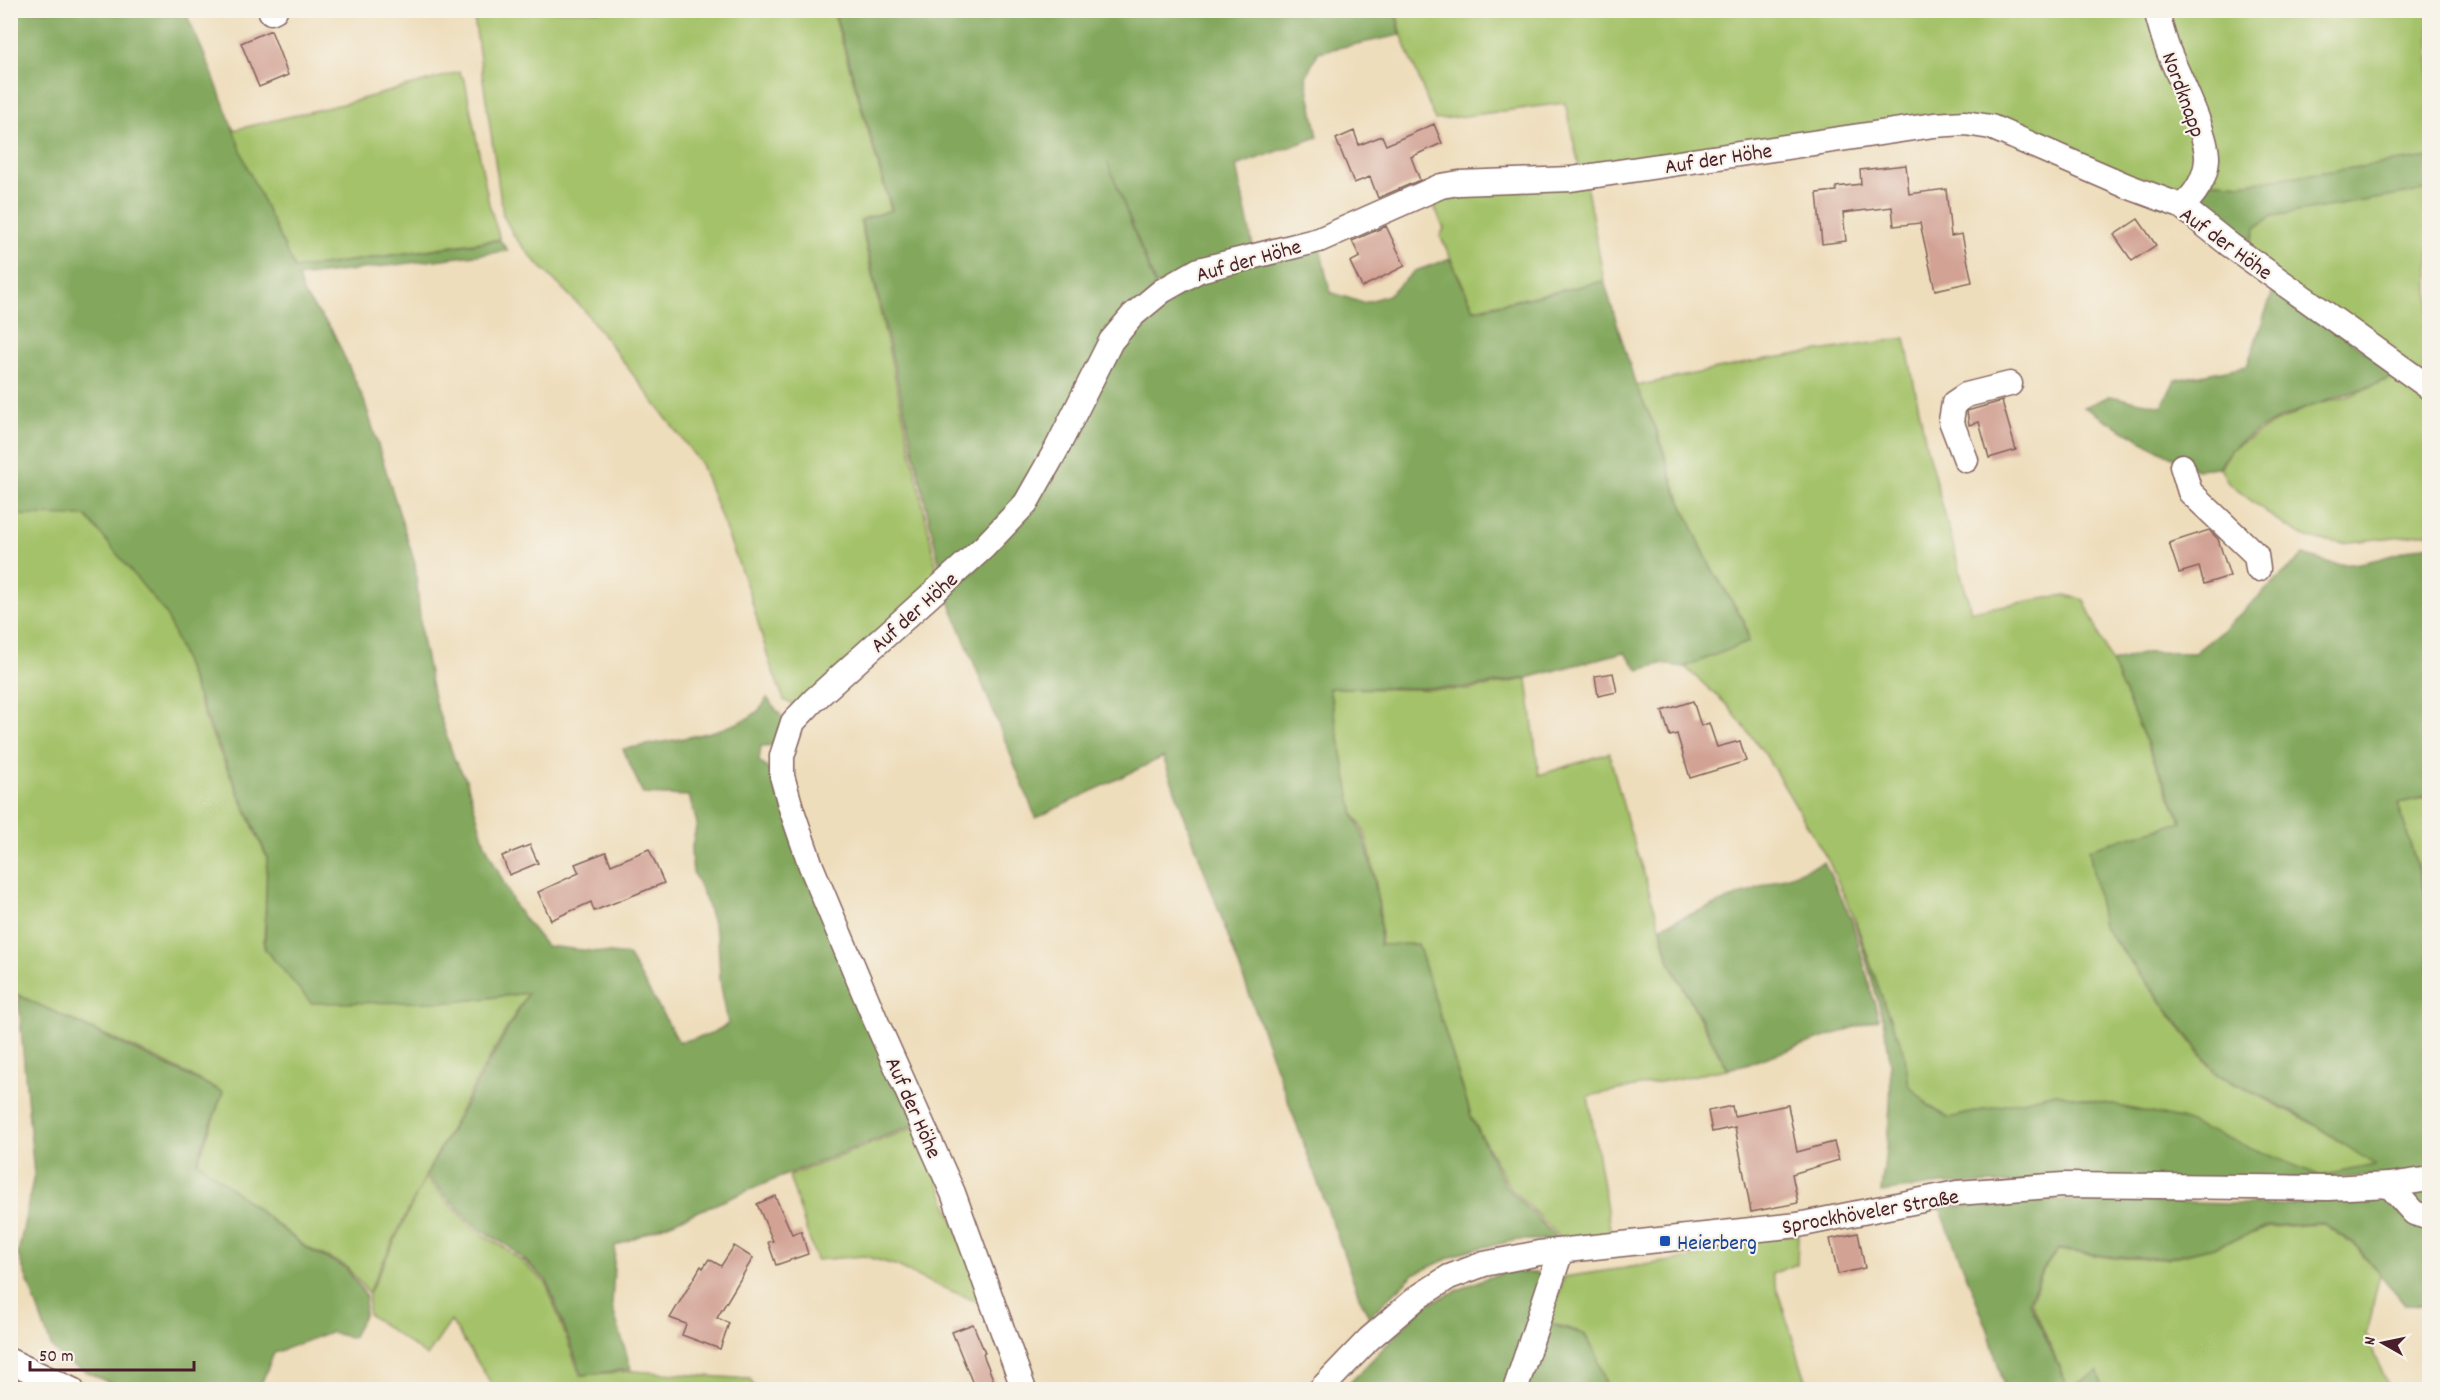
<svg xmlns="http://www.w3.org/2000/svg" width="2440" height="1400" viewBox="0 0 2440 1400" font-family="Dekko,sans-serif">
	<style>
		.green { fill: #a4c269; stroke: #77704a; stroke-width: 1.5 }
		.forest { fill: #83a85d; stroke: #666444; stroke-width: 1.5 }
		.building { fill: #d2a294 }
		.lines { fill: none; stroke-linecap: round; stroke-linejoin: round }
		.minor-casing { stroke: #83625d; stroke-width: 27 }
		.minor { stroke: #fff; stroke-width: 24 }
		.transit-dot { fill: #1a4fb4; stroke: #f7f3e8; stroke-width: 2 }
		.labels { text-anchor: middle; stroke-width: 4.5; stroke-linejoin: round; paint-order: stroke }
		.street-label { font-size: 22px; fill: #4a1f2b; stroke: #f7f3e8 }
		.transit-label { font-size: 22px; fill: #164399; stroke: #f7f3e8; text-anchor: start }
	</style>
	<rect width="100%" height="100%" fill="#f7f3e8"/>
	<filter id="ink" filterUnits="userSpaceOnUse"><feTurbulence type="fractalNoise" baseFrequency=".0167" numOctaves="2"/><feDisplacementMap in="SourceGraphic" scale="12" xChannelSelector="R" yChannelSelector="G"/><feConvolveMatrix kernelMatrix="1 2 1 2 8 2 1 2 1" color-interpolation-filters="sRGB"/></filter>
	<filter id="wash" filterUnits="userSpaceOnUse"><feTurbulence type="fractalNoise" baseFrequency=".008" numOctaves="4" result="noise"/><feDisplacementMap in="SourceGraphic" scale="24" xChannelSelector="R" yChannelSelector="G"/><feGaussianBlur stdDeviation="1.35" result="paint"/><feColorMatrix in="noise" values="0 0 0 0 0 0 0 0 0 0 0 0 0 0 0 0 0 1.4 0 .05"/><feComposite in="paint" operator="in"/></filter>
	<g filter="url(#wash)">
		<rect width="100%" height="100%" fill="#edb"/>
		<!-- green -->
		<path class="green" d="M473,11H833L891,210L860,220L939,578L795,706L784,700L770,664L749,592L701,464L584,310L534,260L514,236L503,215Z
			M1396,11H2150L2203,159L2179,199L1993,122L1580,171L1565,103L1435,120L1402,36Z
			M2160,11H2429V157L2241,184L2206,181Z
			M459,72L465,81L489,204L500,239L295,269L248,170L233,130L351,102Z
			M1586,183L1604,281L1474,309L1440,235L1444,229L1430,197Z
			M2429,190V383L2246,254L2256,226L2272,216Z
			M1905,338L1927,449L1971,611L2065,595L2084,600L2181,822L2089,849L2103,926L2216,1075L2305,1119L2376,1165L2321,1177L2180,1119L2056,1093L1949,1118L1929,1106L1909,1085L1903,1050L1888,1014L1853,915L1828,860L1765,754L1728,706L1685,667L1749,641L1744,620L1711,567L1694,531L1675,487L1657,430L1636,386L1760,360Z
			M2397,375L2429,398V533L2342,543L2307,538L2284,525L2229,484L2220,468L2232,449L2270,425L2311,406L2347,397Z
			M10,515H86L167,613L208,726L267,858L264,948L312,1002H453L528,993C468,1090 417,1191 368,1293L346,1266L306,1247L198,1162L223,1092L160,1060L11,992Z
			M1527,679L1539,775L1609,753L1629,827L1660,926L1668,960L1727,1069L1588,1096L1611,1234L1562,1239L1509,1187L1472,1118L1418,944L1380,945C1384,920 1372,856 1364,831C1362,825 1357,820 1354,815L1329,688L1467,690Z
			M2429,797H2430L2429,904L2398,803Z
			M917,1126L984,1301H976L925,1280L898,1266L864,1256L816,1260L789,1176Z
			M425,1177L476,1231L507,1249L546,1283L580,1375L634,1371L750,1379L756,1389H495L451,1321L427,1356L368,1314L369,1294Z
			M2323,1224L2356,1247L2380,1274L2366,1334L2389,1389H2103L2098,1373L2068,1387L2031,1301L2044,1269L2058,1250L2113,1258L2166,1259L2218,1246L2270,1227Z
			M1798,1234L1797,1264L1772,1274L1809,1389H1608L1596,1353L1584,1333L1550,1323L1564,1277L1698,1257L1729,1244Z"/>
		<!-- forest -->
		<path class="forest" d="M1395,10L1401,35L1318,52L1306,77L1318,137L1236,166L1254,251L1156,286L1108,163L1155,286L1021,498L942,576L861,220L892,210L834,11Z
			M11,11H185L211,70L248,169L295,269L500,240L508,251L298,277L304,295L332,330L364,400L415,564L422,639L435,702L455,761L466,779L485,844L516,908L546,946L628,955L679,1042L709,1035L728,1024L720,980L718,939L705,898L693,872L691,851L697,823L689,796L643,794L623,749C656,743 736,733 759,710C762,707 765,702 767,698L786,722L775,745L761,746L759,761L776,776L916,1124L788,1174L615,1246L612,1306L631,1369L582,1375L547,1281L508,1246L477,1228L426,1175L528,993L454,1002L311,1003L265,949L267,857L210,726L166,614L86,516L11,515Z
			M2429,157V190L2273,216L2256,227L2246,253L2192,212L2206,181L2241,184Z
			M1319,244L1330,292L1363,303L1388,295L1415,271L1450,259L1474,310L1604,281L1636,386L1656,430L1675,489L1711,568L1743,620L1749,642L1684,667L1661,664L1639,670L1624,652L1527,678L1467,688H1329L1354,816C1369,841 1384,916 1379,945L1418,944L1472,1119L1506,1187L1559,1240H1518L1465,1251L1414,1274L1369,1317L1359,1296L1163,757L1036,818L947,596L988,557L1114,351L1140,319L1200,276Z
			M2275,285L2397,375C2343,400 2278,408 2233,448C2227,453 2223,461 2219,467L2197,469L2160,451L2084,407L2110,396L2162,406L2175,380L2247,366Z
			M2429,545V796L2398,803L2429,908V1172L2322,1179L1943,1184L1881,1192C1886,1147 1894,1099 1889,1054C1883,1006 1865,961 1853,915L1888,1014L1904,1050L1909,1085L1929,1106L1949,1118L2056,1093L2180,1119L2321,1176L2375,1165L2302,1116L2218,1075L2103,925L2089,849L2182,822L2111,662L2149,652L2194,653L2222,631L2303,555C2314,558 2328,564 2340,564C2368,566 2402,550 2429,545Z
			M1824,862L1851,918L1879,1019L1756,1061L1728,1069L1669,959L1661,926Z
			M18,995L223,1092L197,1161L306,1248L346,1268L366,1296L364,1315L352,1338L330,1332L274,1353L259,1389H122L66,1362L52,1348L18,1254L34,1175Z
			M2429,1190V1306L2405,1305L2357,1246L2323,1223L2270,1226L2218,1246L2166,1258L2114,1257L2058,1249L2043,1269L2029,1301L2068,1387L2098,1372L2102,1389H2005L1988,1330L1940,1208L2053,1200L2284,1205L2356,1197L2376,1198Z
			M1506,1272L1537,1273L1544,1281L1514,1389L1343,1390L1425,1305L1481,1280Z
			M1543,1312L1550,1324L1584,1334L1596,1354L1607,1389L1519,1390Z
			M11,1370L49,1389H11Z"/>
		<g id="blocks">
			<!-- building -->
			<path class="building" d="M271,30L288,75L259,87L241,43Z
				M1434,124L1442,143L1411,157L1420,180L1378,198L1370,177L1354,183L1336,139L1354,131L1359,145L1382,136L1386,145Z
				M1906,165L1909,194L1946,189L1951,236L1962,234L1972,282L1935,290L1920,223L1894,226L1892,207L1843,213L1846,241L1822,244L1817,193L1836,191V187L1861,184L1860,170Z
				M2138,219L2156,245L2132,261L2114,235Z
				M1386,226L1405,266L1362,287L1350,262L1360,257L1352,241Z
				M2002,401L2016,450L1989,458L1979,422L1969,425L1967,411Z
				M2209,530L2218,539L2230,576L2204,584L2199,567L2179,573L2169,543Z
				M1613,673L1617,692L1598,696L1595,676Z
				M1693,701L1701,726L1709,723L1717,747L1740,741L1746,761L1690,778L1677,734L1670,736L1662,711Z
				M530,845L538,863L509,875L502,856Z
				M649,849L664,883L594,911L591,902L551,920L538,892L579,873L575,864L606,852L611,865Z
				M1788,1105L1797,1152L1834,1142L1839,1160L1792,1174L1798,1203L1751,1212L1735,1127L1712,1132L1708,1111L1732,1106L1734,1116Z
				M775,1196L792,1234L801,1231L808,1254L776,1265L768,1242L773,1241L757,1204Z
				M1858,1233L1865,1268L1838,1274L1830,1239Z
				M734,1246L753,1258L717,1318L729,1323L720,1349L682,1335L686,1324L670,1318L701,1266L703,1268L709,1259L721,1266Z
				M973,1324L985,1353L983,1354L997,1389H975L952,1332Z"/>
		</g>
	</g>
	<g filter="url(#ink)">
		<use href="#blocks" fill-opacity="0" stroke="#83625d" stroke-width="1.5"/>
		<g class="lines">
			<!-- minor casing -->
			<g class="minor-casing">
				<path id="minor" d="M2156,10C2160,24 2163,37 2168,50C2178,76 2208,134 2207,159C2206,178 2195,196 2181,206
					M271,12L275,10
					M1966,460L1951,421L1954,403L1966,395L2010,384
					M2182,466L2190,492L2256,555L2258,569
					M2389,1185L2414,1213L2430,1218
					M10,1361L72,1390
					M1024,1390L953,1193L875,1019L811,866L791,808L782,776V756L793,722L814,700L984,547L1026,503L1056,450L1111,341L1133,315L1162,291L1199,270L1319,240L1441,186L1459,183L1571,179L1934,125L1965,123L1991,127L2127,186L2181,206L2230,245L2430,388
					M1320,1390L1369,1339L1418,1297L1449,1277L1484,1264L1539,1253L1798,1225L1957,1193L2063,1185L2329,1188L2389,1185L2430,1179
					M1515,1390L1561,1251"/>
			</g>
			<!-- minor -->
			<use href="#minor" class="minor"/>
		</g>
	</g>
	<!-- markers -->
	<rect class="transit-dot" x="1659" y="1235" width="12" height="12" rx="3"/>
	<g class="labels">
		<!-- street labels -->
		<g class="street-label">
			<text transform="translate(2185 94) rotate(70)" y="8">Nordknapp</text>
			<text transform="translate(1718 157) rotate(-9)" y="8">Auf der Höhe</text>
			<text transform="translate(2227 242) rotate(36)" y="8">Auf der Höhe</text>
			<text transform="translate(1248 259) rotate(-16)" y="8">Auf der Höhe</text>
			<text transform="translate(913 611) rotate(-42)" y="8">Auf der Höhe</text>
			<text transform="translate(915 1107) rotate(66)" y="8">Auf der Höhe</text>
			<text transform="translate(1870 1210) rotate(-10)" y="8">Sprockhöveler Straße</text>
		</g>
		<!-- transit labels -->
		<g class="transit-label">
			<text x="1677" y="1249">Heierberg</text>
		</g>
	</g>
	<!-- margin -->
	<rect width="2440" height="1400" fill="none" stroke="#f7f3e8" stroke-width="36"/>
	<!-- north arrow -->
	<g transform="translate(2383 1343) rotate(279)" stroke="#f7f3e8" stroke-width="4.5" paint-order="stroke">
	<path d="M0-4.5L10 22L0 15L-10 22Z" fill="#4a1f2b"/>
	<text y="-9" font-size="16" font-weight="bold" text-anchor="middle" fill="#4a1f2b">N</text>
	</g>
	<!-- scale -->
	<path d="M30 1361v9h164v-9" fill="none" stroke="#4a1f2b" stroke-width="3"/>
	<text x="39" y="1361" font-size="18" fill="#4a1f2b" stroke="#f7f3e8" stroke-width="4.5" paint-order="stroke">50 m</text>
</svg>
